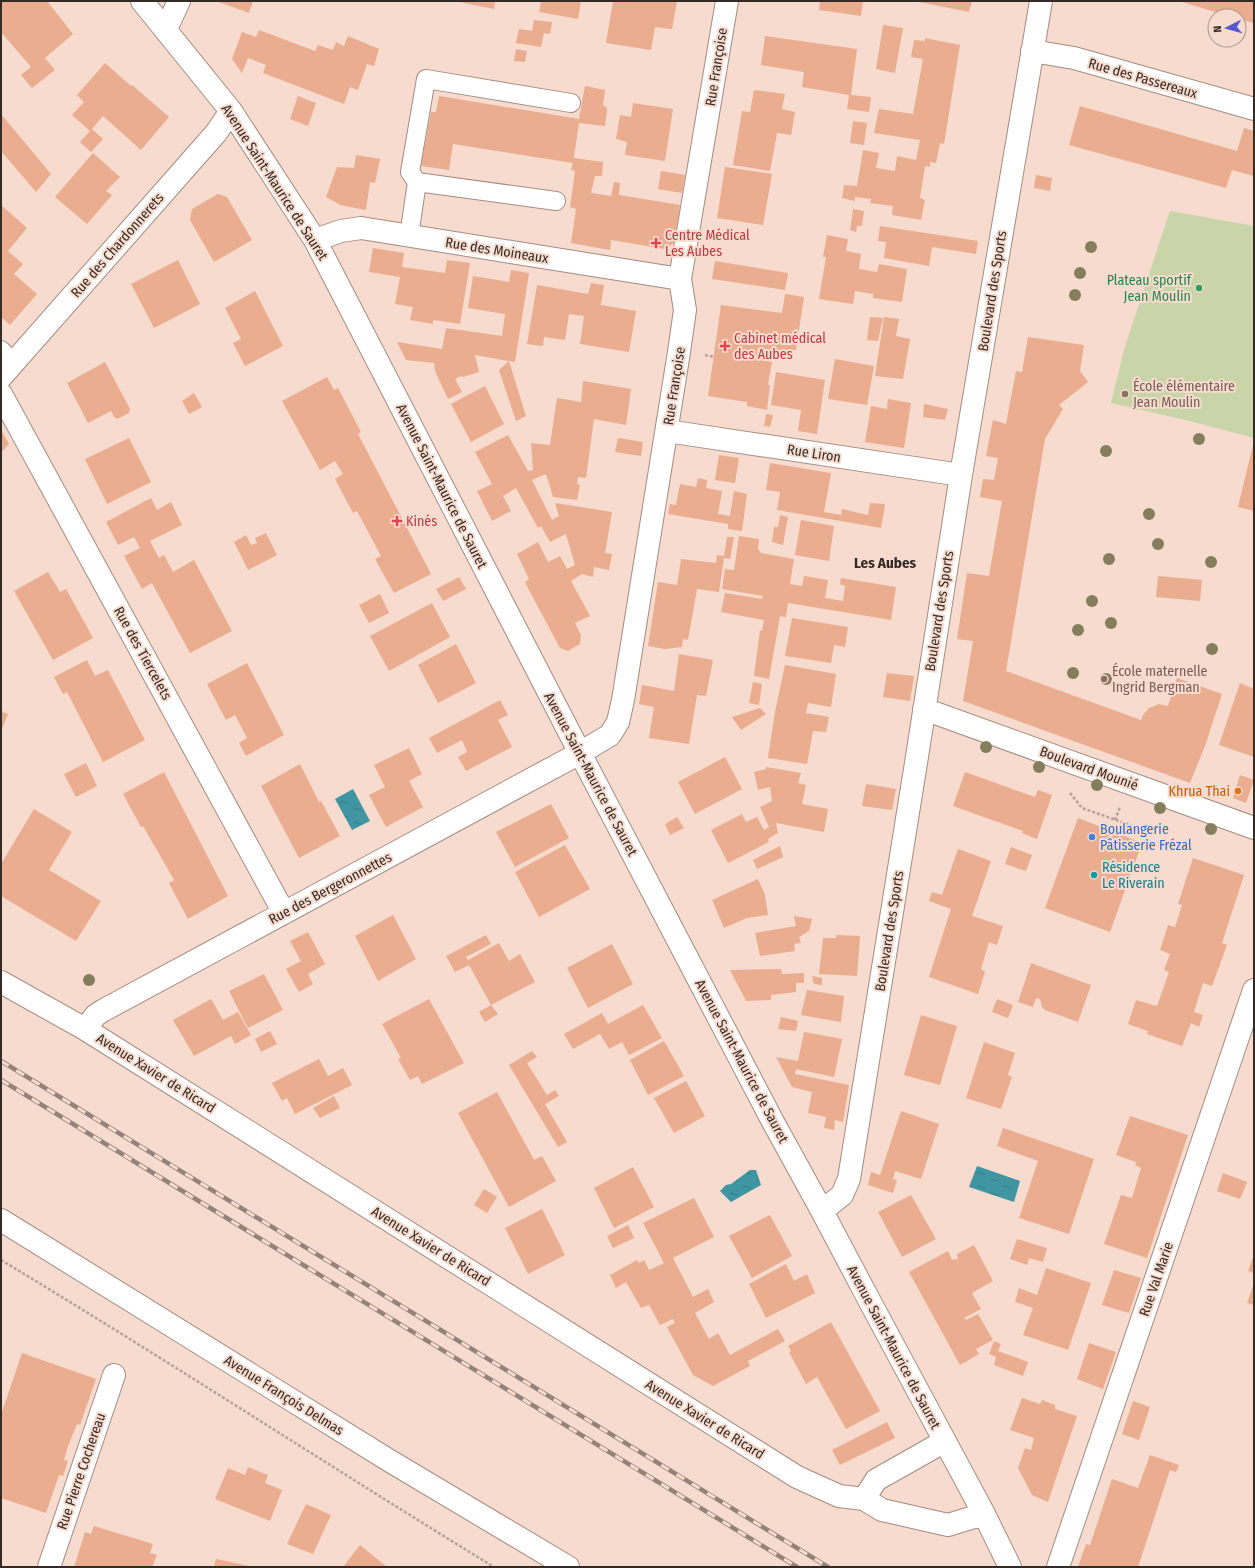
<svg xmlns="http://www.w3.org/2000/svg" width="1255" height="1568" viewBox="0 0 1255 1568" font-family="'Fira Sans Condensed',sans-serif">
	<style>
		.grass { fill: #c9d5a9 }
		.water { fill: url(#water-ripples) }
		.building { fill: #eaad8f }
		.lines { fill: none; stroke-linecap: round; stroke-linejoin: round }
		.lane-casing { stroke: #a48b80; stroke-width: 20 }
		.street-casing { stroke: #a48b80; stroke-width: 24 }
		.secondary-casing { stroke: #a48b80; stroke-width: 24 }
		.path { stroke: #b7a297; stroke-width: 2.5; stroke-dasharray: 3 2; stroke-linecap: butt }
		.lane { stroke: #fff; stroke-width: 18 }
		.street { stroke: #fff; stroke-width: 22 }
		.secondary { stroke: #fff; stroke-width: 22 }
		.rail-casing { stroke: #958279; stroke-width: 4.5 }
		.rail { stroke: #f6dbce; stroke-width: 3; stroke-dasharray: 9; stroke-linecap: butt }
		.tree { fill: #857e5d }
		.health-dot { fill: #e0444e; stroke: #f6dbce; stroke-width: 1.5 }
		.leisure-dot { fill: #2e9e5b; stroke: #f6dbce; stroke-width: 1.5 }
		.education-dot { fill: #8d6e63; stroke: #f6dbce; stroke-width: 1.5 }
		.food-dot { fill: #e8710a; stroke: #f6dbce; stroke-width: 1.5 }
		.shop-dot { fill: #3f7fe0; stroke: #f6dbce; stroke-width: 1.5 }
		.culture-dot { fill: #0f9aa8; stroke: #f6dbce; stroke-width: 1.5 }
		.labels { text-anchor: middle; stroke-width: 4; stroke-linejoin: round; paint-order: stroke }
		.street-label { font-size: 14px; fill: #352b26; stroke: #f6dbce }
		.health-label { font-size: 14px; fill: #be3a42; stroke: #f6dbce; text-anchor: start }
		.leisure-label { font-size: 14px; fill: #27864d; stroke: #f6dbce; text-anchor: end }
		.education-label { font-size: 14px; fill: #785e54; stroke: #f6dbce; text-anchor: start }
		.food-label { font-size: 14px; fill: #c56008; stroke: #f6dbce; text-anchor: end }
		.shop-label { font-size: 14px; fill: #366cbe; stroke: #f6dbce; text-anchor: start }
		.culture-label { font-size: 14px; fill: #0d838f; stroke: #f6dbce; text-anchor: start }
		.neighbourhood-label { font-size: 15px; font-weight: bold; fill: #352b26; stroke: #f6dbce }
	</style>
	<defs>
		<pattern id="water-ripples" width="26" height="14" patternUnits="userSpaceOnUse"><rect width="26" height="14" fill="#3f95a1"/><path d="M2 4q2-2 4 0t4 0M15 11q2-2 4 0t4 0" fill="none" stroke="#367a83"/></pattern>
	</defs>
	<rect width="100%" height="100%" fill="#f6dbce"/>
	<!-- grass -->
	<path class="grass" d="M1170,211L1254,226V438L1190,421L1111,403L1124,350Z"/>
	<!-- water -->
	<path class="water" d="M353,789L370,821L352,830L335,799Z
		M977,1166L1020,1181L1014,1202L969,1187Z
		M750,1170H756L761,1185L731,1202L720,1191L726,1185L731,1184Z"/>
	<!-- building -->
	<path class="building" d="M1,1H47L73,34L45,58L55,70L32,88L21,75L31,67L1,32Z
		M216,1H253L249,13Z
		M454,1H495L494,9Z
		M541,1H581L578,19L539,12Z
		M613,1H677L672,29L655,27L651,50L606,43Z
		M820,1H863L861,16L819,10Z
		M914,1H972L969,12Z
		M1179,1H1254V23L1239,19V16H1228Z
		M534,20L552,22L550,34L544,33L541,47L516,43L519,29L532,31Z
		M883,25L903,28L895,73L876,69Z
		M259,30L315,51L318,45L333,50L336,42L344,46L348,36L379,49L374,66L367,64L358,90L350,87L344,104L263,73L266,65L248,58L242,73L232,59L242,32L256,37Z
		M765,36L857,49L851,95L871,97L869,112L847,109L849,95L802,87L804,72L761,65Z
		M925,38L960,45L944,144L940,143L936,163L930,162V167L925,166L920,198L925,200L921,220L892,215L893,206L870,203L871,199L855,197V201L842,198L844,185L857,186L863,150L879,153L876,168L895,171L897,156L916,160L920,140L874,133L879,109L913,114L923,59L911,57L914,40L925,41Z
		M516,49L527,51L525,62L514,61Z
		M105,63L131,86L132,85L169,117L141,150L103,116L92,129L103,139L91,152L80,142L90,131L72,115L84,102L77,95Z
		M585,86L605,90L603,105L607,108V111L605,126L579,123L573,163L453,144L449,170L421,166L431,112H436L439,96L579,119Z
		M754,90L785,94L782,109L795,112L791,135L777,133L770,171L733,165L742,111L750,112Z
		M298,96L316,103L308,126L290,119Z
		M633,103L673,109L665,161L625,155L627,142L616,139L620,115L631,117Z
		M1080,106L1237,151L1244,128L1254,131V176L1232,170L1226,188L1069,145Z
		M1,114L51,174L36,192L1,151Z
		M853,121L867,123L864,145L850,143Z
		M93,153L120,177L106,191L112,195L87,224L55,197Z
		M356,155L380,159L375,183L370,182L366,210L340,205L326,197L337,167L354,168Z
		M574,158L603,162L602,176H595L591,193L611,196L614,182L620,183L619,195L680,205L674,243L665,249L611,240L610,250L571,243L576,209L570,207L575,171L571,170Z
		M725,167L772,174L763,225L717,218Z
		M661,171L685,175L682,193L658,189Z
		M1036,175L1052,178L1050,191L1034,188Z
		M218,194L227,197L252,240L214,262L190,220L192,209Z
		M1,205L27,228L8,251L23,264L14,274L37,294L10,325L1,317Z
		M853,209L864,211L862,226H857L856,232L850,230Z
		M880,226L978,241L976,254L932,247L929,266L884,258L886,242L878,241Z
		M827,235L848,239L846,251L861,254L859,269L877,272L879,264L907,269L902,302L873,298V294L855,291L853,304L819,299L826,257H823Z
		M373,248L404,253L402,267L445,273L447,260L470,263L460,324L433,320V324L410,320L413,307L395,304L400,277L369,272Z
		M178,260L200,304L154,328L131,284Z
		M715,261L788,273L785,290L712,279Z
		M511,270L529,273L515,362L475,355L479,372L463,377L461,376L455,379L462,392L448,399L435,371L434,363L406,360L397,342L442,349L446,328L502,336L505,314L468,308L473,276L509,282Z
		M591,283L604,285L601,305L636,311L629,352L580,344L584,316L569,314L565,340L544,337L543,346L527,344L537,285L588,294Z
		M255,291L283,346L245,366L233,343L241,339L225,308Z
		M785,294L804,297L796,350H788L787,358L775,356L776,351L758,348L756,359L772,362L768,385H770L767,410L747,406V402L708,396L721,305L782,313Z
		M870,317L883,318L878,341L867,340Z
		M884,317L899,319L896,336L910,339L903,379L875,376Z
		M1028,337L1084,345L1080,371L1088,382L1059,405L1063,409L1045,439L1006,671L1141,720L1143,715L1149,708L1159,704L1168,706L1177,678L1222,694L1205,746L1190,783L963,701L973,641L957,639L967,573L989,576L1002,501L980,497L983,479L994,480L998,458L986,456L993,420L1006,424L1016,371L1022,372Z
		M835,359L874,366L867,405L828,399Z
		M509,361L526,416L516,421L499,370Z
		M105,362L130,409L129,413L117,419L114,417L111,411L88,423L67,383Z
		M776,372L825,380L817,434L798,431L801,410L771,405Z
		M327,377L334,390L338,388L361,432L358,434L431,574L394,593L375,559L381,556L357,511L353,513L335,479L343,474L335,461L320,470L282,401Z
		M583,381L631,389L626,425L594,419L586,478L578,477L577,484L580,485L577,500L553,497L546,474L532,480L552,520L559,516L555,503L612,512L605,553L612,554L609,570L594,567L593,577L582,574L571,581L590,616L575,623L581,635L580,644L568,651L560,648L529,590L525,582L529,579L517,554L538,542L548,562L560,556L567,569L575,565L566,534L550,542L541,526L538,528L516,488L503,496L511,511L492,521L477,491L492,484L475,452L508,435L528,471L533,470L531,443L550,445L557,398L581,402Z
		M485,386L504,424L471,442L451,404Z
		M194,393L202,407L189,414L182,401Z
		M888,399L911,403L904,448L865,442L871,406L887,409Z
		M924,404L948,409L945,420L923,417Z
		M766,414L773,415L770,427L764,426Z
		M1,430L9,444L1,453Z
		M129,438L151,482L107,504L85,459Z
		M618,438L643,442L641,456L615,452Z
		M1253,445H1254V511L1238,507Z
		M719,455L739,458L735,483L715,480Z
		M770,463L831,473L824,512L841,515L842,509L868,515L870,503L884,504L885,506L881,528L777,510L780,492L766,490Z
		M698,478L707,480L706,488L722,491L718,514L730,516L734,491L747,494L742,531L728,529V524L668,514L670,504L676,505L680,484L696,487Z
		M151,498L157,510L171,502L182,525L150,541L159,558L164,555L173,572L194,560L232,631L190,653L152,583L142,589L124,556L140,548L134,537L118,545L106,522Z
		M780,515L788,517L783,545L772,542L774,527H778Z
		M801,520L834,526L829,561L795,555Z
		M266,533L277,555L248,570L234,542L246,535L251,545L257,543L255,538Z
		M739,536L759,539L758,549L761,553L794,559L790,584L802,586L804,576L828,580L825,598L843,601L845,586L840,584L841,578L896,587L891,620L788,603L786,617L780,616L769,679L754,676L760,630L762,631L764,620L721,612L725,593L762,599L763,596L722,589L725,569L734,570Z
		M727,537H734L730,559L724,558L719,592L697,589L688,640L683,639L682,647L665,649L648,646L658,582L677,585L681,559L716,563L717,555L724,556Z
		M48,572L60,592L66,589L93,638L53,660L14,591Z
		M1158,576L1202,580L1200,601L1156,597Z
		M459,577L466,589L443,601L436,589Z
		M380,594L389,613L369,623L359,605Z
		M432,603L450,637L389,671L370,636Z
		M792,618L848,627L845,647L834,645L831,663L785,656Z
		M456,644L476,683L438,703L418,665Z
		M679,654L713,660L706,696L697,695L689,744L649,738L654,707L639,704L642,685L674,691Z
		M87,660L95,676L108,670L145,740L103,762L67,692L63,694L54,677Z
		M247,663L284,735L246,756L239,743L247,738L235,715L226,720L207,684Z
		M785,665L836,674L831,707L808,703L806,713L829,717L826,732L813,731L807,764L768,758L775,712Z
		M887,673L914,676L910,701L883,697Z
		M753,682L762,684L759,705L749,703Z
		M1240,683L1254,689V757L1219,745Z
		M500,700L508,715L498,720L512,747L466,771L458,757L467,752L462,740L437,753L429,738Z
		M760,708L766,714L741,730L732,717Z
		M1,711L8,714L1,731Z
		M409,748L422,774L409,781L423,807L386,827L369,795L385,787L374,765Z
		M725,757L742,789L695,814L678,782Z
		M86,763L97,786L76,797L64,774Z
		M300,764L319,802L321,801L340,836L299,858L261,786Z
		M766,767L801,773L798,783L806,785L802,804L828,809L824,832L776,823L778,833L768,839L769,842L728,863L711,830L742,814L746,822L757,817L764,830L769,827L760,807L772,801L770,787L758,790L754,772L766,769Z
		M164,772L228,896L188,919L169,883L174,880L143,826L141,827L123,794Z
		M965,772L1035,797L1038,790L1052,795L1037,839L1022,833L1023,831L953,806Z
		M1240,775L1254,780L1246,803L1233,798Z
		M866,784L896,789L892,810L862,806Z
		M551,804L569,838L515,867L496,832Z
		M34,809L72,832L49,870L101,901L76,941L1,896V864Z
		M677,817L684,828L670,835L665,824Z
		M1078,818L1142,843L1110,932L1045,908Z
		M565,845L590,889L539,917L515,872Z
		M780,846L783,857L757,869L753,860Z
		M1011,847L1032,855L1026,871L1005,864Z
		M958,849L991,861L972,916L1003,926L997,945L989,942L981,969L985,972L978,994L929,977L951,909L929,901L932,892L942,895Z
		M1193,858L1244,875L1222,943L1227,945L1212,986L1203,983L1194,1012L1203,1015L1199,1027L1191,1023L1182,1046L1147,1034L1148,1031L1128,1024L1136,1000L1157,1006L1169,972L1164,970L1170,954L1160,950L1168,925L1175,927L1182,905L1178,904Z
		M758,879L765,895L768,915L747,918L724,928L712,900Z
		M393,915L416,959L378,981L355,936Z
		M794,916L812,919L809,931L799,937L801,943L794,944L795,951L760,956L755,933L796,926Z
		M308,932L325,964L308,974L313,984L299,992L286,969L301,961L290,941Z
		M486,935L491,944L466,957L468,960L499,943L509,961L520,954L535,982L491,1005L469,965L455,972L446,956Z
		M836,935L860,936L857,976L819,974L823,938H836Z
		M612,944L633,984L588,1008L567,968Z
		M1031,963L1091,985L1078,1022L1045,1010L1042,1007L1040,999L1036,998L1033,1007L1018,1002Z
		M781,969L782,974L804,973V983H796V992L771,995V1000L746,1001L730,970Z
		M264,974L283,1010L248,1028L229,991Z
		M812,976L822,978V985L814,984Z
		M807,990L844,996L841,1022L801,1015Z
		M211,999L223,1020L238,1012L251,1035L235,1044L231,1036L194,1056L173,1020Z
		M429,999L464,1063L422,1084L418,1076L410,1080L398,1059L401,1058L382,1024Z
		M997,999L1013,1005L1008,1018L992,1012Z
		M491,1005L498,1014L485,1022L479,1012Z
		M643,1005L662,1038L629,1055L622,1042L609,1049L600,1034L573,1049L564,1034L602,1013L608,1024Z
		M921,1015L957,1026L940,1085L904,1075Z
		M781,1017L798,1021L796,1031L778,1029Z
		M270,1031L277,1044L261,1052L255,1039Z
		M804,1032L842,1039L834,1077L796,1069L795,1074L849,1085L843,1122L835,1120L834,1130L824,1128L826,1117L808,1113L812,1092L792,1087L776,1057L798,1061Z
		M664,1041L684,1076L648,1095L630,1060Z
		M984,1042L1015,1053L1008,1075L1012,1077L1001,1109L966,1098Z
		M532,1051L537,1057L527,1063L547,1095L555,1090L559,1096L545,1104L567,1142L558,1147L509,1065Z
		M319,1059L328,1076L343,1068L352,1085L295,1114L287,1098L282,1101L272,1083Z
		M686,1081L705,1116L674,1133L654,1098Z
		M497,1092L534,1160L542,1156L556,1181L509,1207L458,1113Z
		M334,1096L340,1108L320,1118L313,1108Z
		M901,1111L939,1124L921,1179L895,1171L893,1179L897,1180L893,1193L868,1185L871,1172L880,1175Z
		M1130,1116L1188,1135L1147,1258L1104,1244L1121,1195L1132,1198L1141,1168L1135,1165L1136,1162L1116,1155Z
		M1003,1128L1094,1159L1069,1234L1019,1218L1038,1161L997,1146Z
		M633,1167L654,1207L614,1228L594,1188Z
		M1223,1173L1247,1182L1240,1199L1217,1191Z
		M484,1189L497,1197L487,1213L474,1205Z
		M911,1195L936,1239L902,1257L878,1212Z
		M694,1198L714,1237L673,1258L693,1297L708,1289L714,1302L695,1313L709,1339L718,1333L730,1355L778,1329L785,1341L748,1361L750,1366L713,1386L693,1375L667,1327L675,1323L673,1319L660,1325L649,1305L641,1308L626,1282L616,1288L610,1275L637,1260L639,1263L644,1260L649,1270L664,1263L643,1223Z
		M542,1209L565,1255L528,1274L505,1228Z
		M770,1215L792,1256L752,1278L729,1236Z
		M628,1225L634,1238L613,1248L607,1236Z
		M1017,1239L1047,1248L1043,1262L1029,1258L1027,1265L1010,1259Z
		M974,1245L993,1281L972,1293L981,1309L964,1318L966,1320L978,1314L993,1340L976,1349L979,1354L960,1365L909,1272L948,1251L952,1260L958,1259L957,1254Z
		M1254,1255V1273L1248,1271Z
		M786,1264L794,1281L807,1274L815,1293L766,1318L749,1284Z
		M1046,1268L1091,1283L1068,1350L1023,1335L1033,1308L1015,1302L1019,1288L1037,1295Z
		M1114,1270L1141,1278L1129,1313L1102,1305Z
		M1254,1283V1305L1247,1303Z
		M831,1322L880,1411L846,1429L817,1377L806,1384L789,1352L791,1351L788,1346Z
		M994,1341L1001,1344L998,1351L1028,1362L1023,1376L994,1365L996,1357L989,1354Z
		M1089,1343L1116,1352L1103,1389L1077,1379Z
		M22,1353L96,1379L80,1425L77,1424L68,1446L64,1460L68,1461L63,1476L59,1475L46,1513L1,1498V1415Z
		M1022,1398L1040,1404L1042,1400L1055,1405V1409L1077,1416L1048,1502L1032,1495L1018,1468L1025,1448L1031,1450L1034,1438L1010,1430Z
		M1133,1401L1150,1407L1139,1440L1122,1434Z
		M887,1422L895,1438L840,1465L832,1450Z
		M1150,1455L1179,1465L1176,1472L1170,1470L1138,1567H1078L1086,1544L1090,1545L1112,1479L1138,1488Z
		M248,1467L268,1475L265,1483L282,1490L270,1521L215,1499L228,1468L245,1475Z
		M306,1504L331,1515L313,1554L287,1544Z
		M94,1526L153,1544L150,1553L157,1555L152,1567H74L85,1532L91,1534Z
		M360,1545L387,1567H343Z
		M216,1559L249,1566V1567H214Z"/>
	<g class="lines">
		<!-- lane casing -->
		<g class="lane-casing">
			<path id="lane" d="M417,182L556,201
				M409,236L417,182L410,172L426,79L571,103
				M1,350L13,363"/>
		</g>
		<!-- street casing -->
		<g class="street-casing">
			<path id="street" d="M142,1L231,111L315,240L580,753L772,1120L822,1211L868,1298L984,1514L1010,1567
				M166,29L179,1
				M1032,51L1074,58L1254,109
				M315,240L341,231L361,228L680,279
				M1,377L216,133L231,111
				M1,394L284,913
				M667,431L961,475
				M924,709L1254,828
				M1,982L85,1029L797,1477L839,1496L864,1499L882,1510L948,1525L984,1514
				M85,1029L96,1015L104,1010L580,753L610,735L618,722L623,700L679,352L685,310L680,279L727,1
				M822,1211L842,1195L849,1179L916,763L961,475L1041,1
				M864,1499L876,1480L945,1441
				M49,1567L114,1375
				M1058,1567L1254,990"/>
		</g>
		<!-- secondary casing -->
		<g class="secondary-casing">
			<path id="secondary" d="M1,1220L390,1461L568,1567"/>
		</g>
		<!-- path -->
		<path class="path" d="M705,355L714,357
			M1070,793L1082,808L1147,831L1169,829
			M1115,820L1120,807
			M1,1260C167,1360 329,1466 494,1567"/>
		<!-- lane -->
		<use href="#lane" class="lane"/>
		<!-- street -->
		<use href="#street" class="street"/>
		<!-- secondary -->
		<use href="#secondary" class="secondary"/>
		<!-- rail casing -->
		<g class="rail-casing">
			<path id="rail" d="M1,1061L828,1567
				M1,1080L797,1567"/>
		</g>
		<!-- rail -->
		<use href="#rail" class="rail"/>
	</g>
	<!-- trees -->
	<g class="tree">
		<circle cx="1091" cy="247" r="6"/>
		<circle cx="1080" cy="273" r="6"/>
		<circle cx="1075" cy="295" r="6"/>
		<circle cx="1199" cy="439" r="6"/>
		<circle cx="1106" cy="451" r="6"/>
		<circle cx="1149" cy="514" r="6"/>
		<circle cx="1158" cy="544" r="6"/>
		<circle cx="1109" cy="559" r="6"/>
		<circle cx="1211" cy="562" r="6"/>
		<circle cx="1092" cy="601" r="6"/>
		<circle cx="1111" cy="623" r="6"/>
		<circle cx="1078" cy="630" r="6"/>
		<circle cx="1212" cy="649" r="6"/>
		<circle cx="1073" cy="673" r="6"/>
		<circle cx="1106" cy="679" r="6"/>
		<circle cx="986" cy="747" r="6"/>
		<circle cx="1039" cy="767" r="6"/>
		<circle cx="1097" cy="785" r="6"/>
		<circle cx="1160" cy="808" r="6"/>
		<circle cx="1211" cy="829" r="6"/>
		<circle cx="89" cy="980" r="6"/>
	</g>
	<!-- markers -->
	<g class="health-dot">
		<path d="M654 237h4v4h4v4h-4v4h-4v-4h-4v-4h4z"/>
		<path d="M723 340h4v4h4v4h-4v4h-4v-4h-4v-4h4z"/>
		<path d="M395 515h4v4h4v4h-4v4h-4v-4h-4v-4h4z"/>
	</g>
	<circle class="leisure-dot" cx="1199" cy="288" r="4"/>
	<g class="education-dot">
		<circle cx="1125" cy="394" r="4"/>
		<circle cx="1104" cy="679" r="4"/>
	</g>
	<circle class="food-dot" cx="1238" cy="791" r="4"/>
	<circle class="shop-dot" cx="1092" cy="837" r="4"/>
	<circle class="culture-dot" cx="1094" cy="875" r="4"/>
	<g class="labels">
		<!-- street labels -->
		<g class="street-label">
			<text transform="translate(716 67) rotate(-81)" y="5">Rue Françoise</text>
			<text transform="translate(1143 78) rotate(16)" y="5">Rue des Passereaux</text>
			<text transform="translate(275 182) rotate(57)" y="5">Avenue Saint-Maurice de Sauret</text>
			<text transform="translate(117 245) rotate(-49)" y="5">Rue des Chardonnerets</text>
			<text transform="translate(497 250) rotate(9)" y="5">Rue des Moineaux</text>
			<text transform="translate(992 291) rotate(-81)" y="5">Boulevard des Sports</text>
			<text transform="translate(674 386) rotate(-81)" y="5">Rue Françoise</text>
			<text transform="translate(814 453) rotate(9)" y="5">Rue Liron</text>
			<text transform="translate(442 486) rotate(63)" y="5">Avenue Saint-Maurice de Sauret</text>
			<text transform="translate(939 611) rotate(-81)" y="5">Boulevard des Sports</text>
			<text transform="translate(143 653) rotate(61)" y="5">Rue des Tiercelets</text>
			<text transform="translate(1089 768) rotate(20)" y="5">Boulevard Mounié</text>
			<text transform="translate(591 774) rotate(62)" y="5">Avenue Saint-Maurice de Sauret</text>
			<text transform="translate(330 888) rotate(-28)" y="5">Rue des Bergeronnettes</text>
			<text transform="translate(889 931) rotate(-81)" y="5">Boulevard des Sports</text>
			<text transform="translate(742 1061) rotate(62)" y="5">Avenue Saint-Maurice de Sauret</text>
			<text transform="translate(156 1073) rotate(32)" y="5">Avenue Xavier de Ricard</text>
			<text transform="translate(431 1246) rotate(32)" y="5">Avenue Xavier de Ricard</text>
			<text transform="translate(1156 1279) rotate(-71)" y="5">Rue Val Marie</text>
			<text transform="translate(894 1347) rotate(62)" y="5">Avenue Saint-Maurice de Sauret</text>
			<text transform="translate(284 1395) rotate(32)" y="5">Avenue François Delmas</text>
			<text transform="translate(705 1419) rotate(32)" y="5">Avenue Xavier de Ricard</text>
			<text transform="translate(81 1471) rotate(-71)" y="5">Rue Pierre Cochereau</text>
		</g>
		<!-- health labels -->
		<g class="health-label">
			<text x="665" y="240">Centre Médical<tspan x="665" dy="16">Les Aubes</tspan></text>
			<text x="734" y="343">Cabinet médical<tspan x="734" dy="16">des Aubes</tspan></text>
			<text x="406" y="526">Kinés</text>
		</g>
		<!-- leisure labels -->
		<g class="leisure-label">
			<text x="1191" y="285">Plateau sportif<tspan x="1191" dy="16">Jean Moulin</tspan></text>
		</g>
		<!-- education labels -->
		<g class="education-label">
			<text x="1133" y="391">École élémentaire<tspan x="1133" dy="16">Jean Moulin</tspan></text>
			<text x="1112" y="676">École maternelle<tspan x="1112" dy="16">Ingrid Bergman</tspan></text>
		</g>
		<!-- food labels -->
		<g class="food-label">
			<text x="1230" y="796">Khrua Thai</text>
		</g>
		<!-- shop labels -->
		<g class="shop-label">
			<text x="1100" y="834">Boulangerie<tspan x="1100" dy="16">Pâtisserie Frézal</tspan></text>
		</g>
		<!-- culture labels -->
		<g class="culture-label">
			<text x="1102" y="872">Résidence<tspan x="1102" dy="16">Le Riverain</tspan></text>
		</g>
		<!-- neighbourhood labels -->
		<g class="neighbourhood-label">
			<text x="885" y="568">Les Aubes</text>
		</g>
	</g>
	<!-- border -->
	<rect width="1255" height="1568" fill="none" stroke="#352b26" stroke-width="4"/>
	<!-- north arrow -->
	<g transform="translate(1227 28) rotate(264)"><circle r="19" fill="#f6dbce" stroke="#a9958b"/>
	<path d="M0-3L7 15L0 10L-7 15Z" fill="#5758cf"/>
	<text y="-6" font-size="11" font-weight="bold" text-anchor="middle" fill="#352b26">N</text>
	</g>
</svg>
